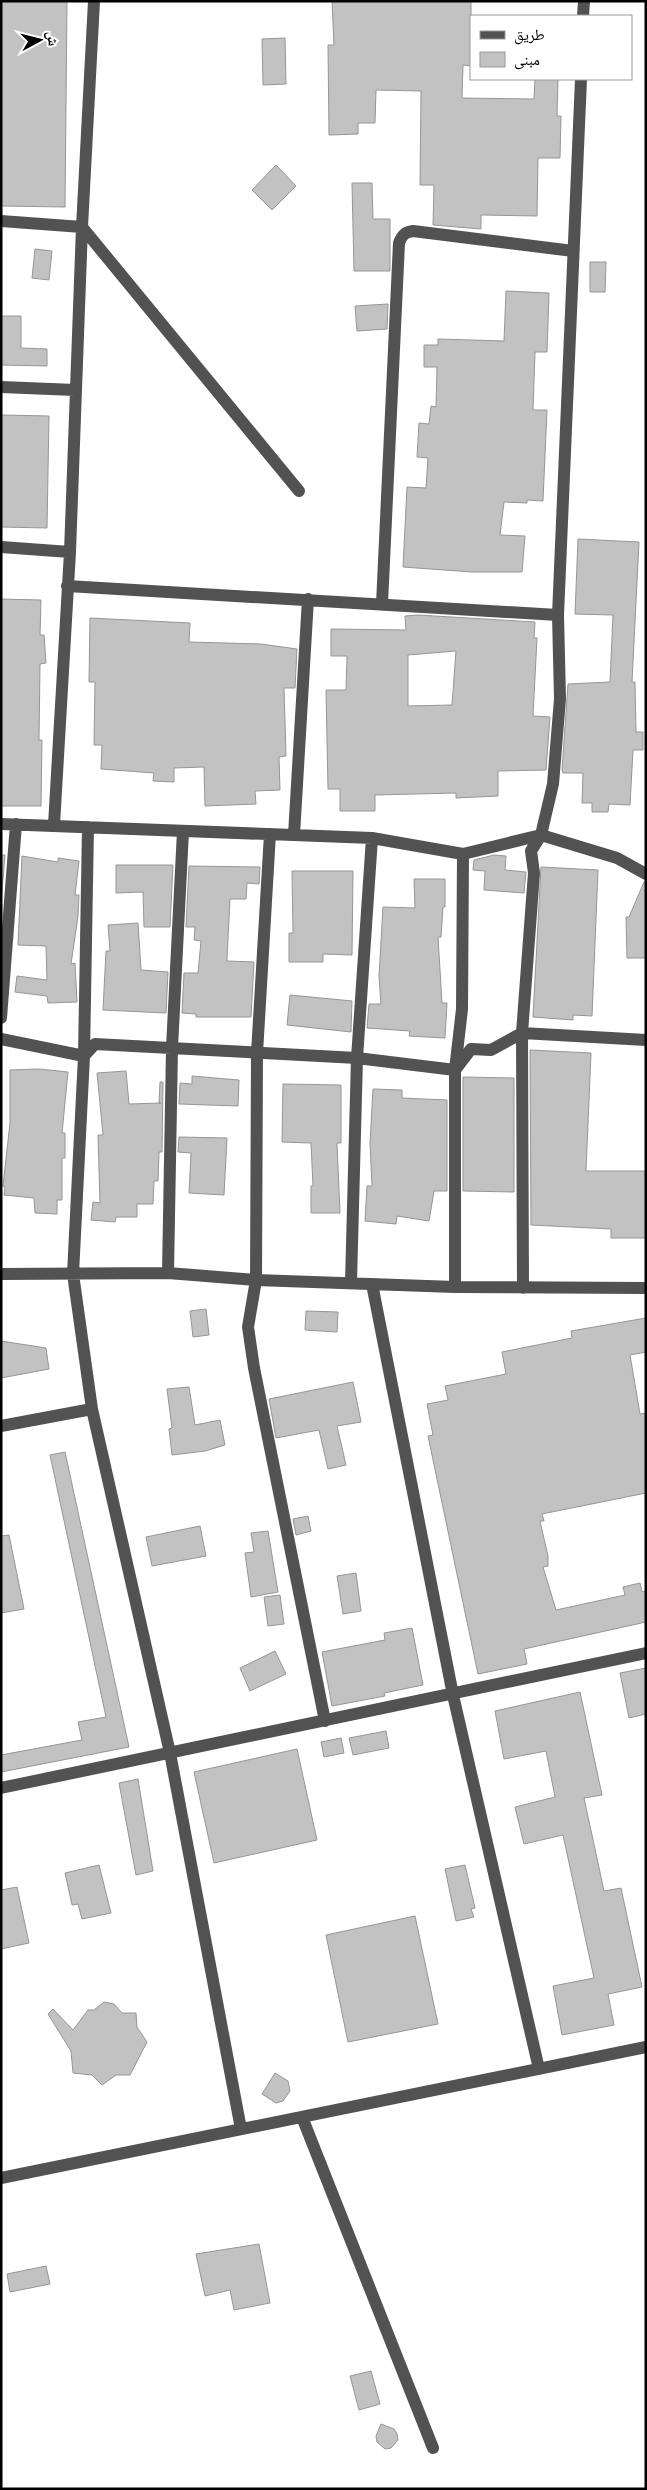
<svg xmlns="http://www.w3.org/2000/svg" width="647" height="2490" viewBox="0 0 647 2490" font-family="Lato,'Noto Naskh Arabic',sans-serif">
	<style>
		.building { fill: #c2c2c2; stroke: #969696; fill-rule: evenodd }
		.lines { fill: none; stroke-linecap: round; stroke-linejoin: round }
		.minor { stroke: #525252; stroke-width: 12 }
	</style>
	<rect width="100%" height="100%" fill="#fff"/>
	<!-- building -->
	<path class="building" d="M1,1H67L65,207L1,206Z
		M332,1H471V66L463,65L462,98L534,99L535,79H558L557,116H561L560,158H538L537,216L481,215V229L433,225L434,185H420L421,91L376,90L375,123H358V134L329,135L328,45H334Z
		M285,38L286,84L263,85L262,39Z
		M276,165L296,186L272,210L252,190Z
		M352,183H372L373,219H390V271H354Z
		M35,249L52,251L49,280L32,278Z
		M590,262H606L605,292H590Z
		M506,291L549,293L547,352H535L533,410H547L543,501L527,500V503L504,502L500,535L525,536L522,572H472L403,567L407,487L426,488L428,458L417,457L419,423L429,424L431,406L436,407L437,367H424V345H438V339L504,341Z
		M388,304L387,329L357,331L355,306Z
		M1,316H21V348L47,349V366L1,365Z
		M1,415L49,416L47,528L1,527Z
		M578,539L639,542L632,682H635L636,732H643V750H633L630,805L609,804L608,812H592V803H582L583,773H563L562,770L568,684L610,682L613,615L575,614Z
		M1,599L41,600L40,635H44L46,663L40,664L39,740H42L41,806H1Z
		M418,615L535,622L534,638H537L533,716L550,717L546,770L498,771V796L456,798V793L375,795V811H340V789H328L326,690H346L347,656H331V629L406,630L405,616ZM456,651L452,705L408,706V655Z
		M90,618L190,623L189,642L261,644L297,649L295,688H284L286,756L279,757L280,790L255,791L256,804L205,806L204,767L174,768V782L153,781L154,773L101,769L102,745H94L95,682H89Z
		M1,855H5L1,903Z
		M494,855L506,856L505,870L526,872L524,893L484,890L485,871L473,870L474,860Z
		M22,856L58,862V858L79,861L75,895H79L78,916L71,964L75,963L77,1002L48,1003L47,996L15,992L17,976L47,980L46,946L18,945Z
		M116,865H173L170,927H144L143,892L116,893Z
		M189,866L260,867L259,884L247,883L246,899H230L227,959V961L254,962L251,1017H196V1014L182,1013L184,973H198L201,941L194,940L195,927H186Z
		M541,867L598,870L592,1016L573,1015V1020L533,1017Z
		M292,871H353L352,955L323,954V962H289V933H293Z
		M414,879H445V907H443L441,937H438L442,1003H447L445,1038L409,1036L410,1031L367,1028L369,1004H381L379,976L383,907L415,908Z
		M644,882H646V958H627L626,917H629Z
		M138,923L141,970L168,972L166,1013L103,1010L106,951H110L108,925Z
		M290,995L352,1001L351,1032L287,1025Z
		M530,1050L591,1053L586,1171H646V1238H611V1229L531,1225Z
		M39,1069L68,1072L62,1133H65V1158H62V1200H57V1214L35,1213L34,1198L4,1195L5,1187L3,1186L10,1123V1070Z
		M126,1071L129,1104L161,1103H159L160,1082H163L162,1152H159L158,1181H154L153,1204H137V1217H116L115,1222L91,1220L93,1202L100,1203L98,1135H103L97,1073Z
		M192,1076L239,1080L238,1106L179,1104L180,1083L192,1084Z
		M463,1077L514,1078V1192L463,1191Z
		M283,1084L341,1085V1143H337L340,1213H311V1186H313L311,1143L282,1142Z
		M373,1089L402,1090V1098L447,1100V1191H434L429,1221L397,1216L396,1224L365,1221L367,1186H372L370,1143Z
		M179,1137L227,1138L224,1195L189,1193L191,1153L178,1152Z
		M206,1309L209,1335L193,1337L190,1311Z
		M306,1311L338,1312L337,1332L305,1330Z
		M646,1318V1352L630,1355L640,1414L646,1413V1493L542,1514L544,1521H540L548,1556V1566L543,1567L556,1610L625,1595L623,1587L640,1583L642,1592L646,1591V1622L524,1649L527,1664L478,1674L428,1436L433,1435L427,1404L448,1400L445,1386L506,1374L502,1352L572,1338L571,1331Z
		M1,1341L46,1348L49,1369L1,1378Z
		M353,1382L361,1422L337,1426L346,1465L328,1469L319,1430L276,1438L269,1399Z
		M189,1387L195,1425L220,1420L225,1445L205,1451L172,1455L169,1429L172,1428L167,1389Z
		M65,1452L129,1747L1,1772V1755L82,1740L78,1722L106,1717L50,1455Z
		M308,1516L311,1531L296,1535L293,1519Z
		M200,1526L206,1556L152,1566L146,1537Z
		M268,1531L278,1592L251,1597L245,1553L254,1552L251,1533Z
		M9,1535L24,1609L1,1613V1536Z
		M356,1573L361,1611L343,1614L337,1576Z
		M280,1595L284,1624L268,1626L264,1597Z
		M412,1628L423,1685L384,1693L385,1696L332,1706L322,1652L385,1640L384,1633Z
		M275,1651L286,1674L250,1691L240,1668Z
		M646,1668V1714L629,1718L620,1673Z
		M580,1692L602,1795L584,1798L604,1891L621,1888L642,1987L608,1994L614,2025L562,2035L553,1986L594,1978L563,1835L524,1844L515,1807L555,1797L546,1751L504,1759L495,1711Z
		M386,1731L389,1748L353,1755L349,1738Z
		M341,1738L344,1753L324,1757L321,1742Z
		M297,1749L317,1840L214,1863L194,1772Z
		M138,1779L153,1871L136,1875L119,1783Z
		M99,1865L111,1913L82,1919L78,1904L72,1905L65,1873Z
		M465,1865L475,1908L471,1909L474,1917L456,1921L445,1869Z
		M17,1887L29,1943L1,1949V1890Z
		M415,1916L438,2024L348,2042L326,1935Z
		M104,2002L114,2004L122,2013H136L137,2027L147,2042L130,2075H116L102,2085L92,2075L73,2073L71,2051L48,2014L53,2009L73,2030L88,2010H94Z
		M275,2073L288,2081L290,2091L283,2101L276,2103L262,2094Z
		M259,2244L270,2303L234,2310L230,2290L205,2296L196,2254Z
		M46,2266L50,2284L10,2292L7,2274Z
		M371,2371L380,2404L359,2410L350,2376Z
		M381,2424L394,2429L397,2434L398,2440L391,2448L385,2449L377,2442L376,2436Z"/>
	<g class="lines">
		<!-- minor -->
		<path class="minor" d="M94,1L82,227L299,491
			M583,16L584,1
			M1,221L82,227L70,552L54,825
			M1,387L75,390
			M1,547L70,552
			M67,586L558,615
			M382,604L399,243C402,235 405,232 413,231L573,251
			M1,824L372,838L463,854L541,835L617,858L646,874
			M88,827L84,1056L73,1274L92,1409L170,1753L241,2129
			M270,834L257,1053L256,1280L248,1327L254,1368L325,1721
			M294,835L308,599
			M1,1018L16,824
			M1,1039L84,1056L95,1044L357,1058L455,1070L471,1049L491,1050L522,1033L646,1040
			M168,1273L172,1048L183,831
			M1,1274L168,1273L256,1280L455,1287L646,1288
			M351,1282L357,1058L372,838
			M372,1284L453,1695L539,2069
			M455,1287V1070L462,1009L463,854
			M523,1288L522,1033L534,873L531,851L541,835L553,784L560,699L558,615L581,79
			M1,1426L92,1409
			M1,1788L646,1653
			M302,2117L433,2448
			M1,2178L646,2047"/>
	</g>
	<!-- border -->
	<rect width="647" height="2490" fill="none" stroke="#000000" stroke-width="5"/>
	<!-- legend -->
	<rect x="470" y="15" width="162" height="65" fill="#ffffff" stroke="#999999"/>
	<rect x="480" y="31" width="25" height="8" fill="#525252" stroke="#999999"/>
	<text x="514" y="40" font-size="15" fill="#000000">طريق</text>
	<rect x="480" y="52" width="25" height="15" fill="#c2c2c2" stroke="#999999"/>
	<text x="514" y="65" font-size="15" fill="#000000">مبنى</text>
	<!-- north arrow -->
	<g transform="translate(40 40) rotate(83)" stroke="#ffffff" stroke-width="4" paint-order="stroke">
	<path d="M0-4L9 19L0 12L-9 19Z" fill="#000000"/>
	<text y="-8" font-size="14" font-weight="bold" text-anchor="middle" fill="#000000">ش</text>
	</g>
</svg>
